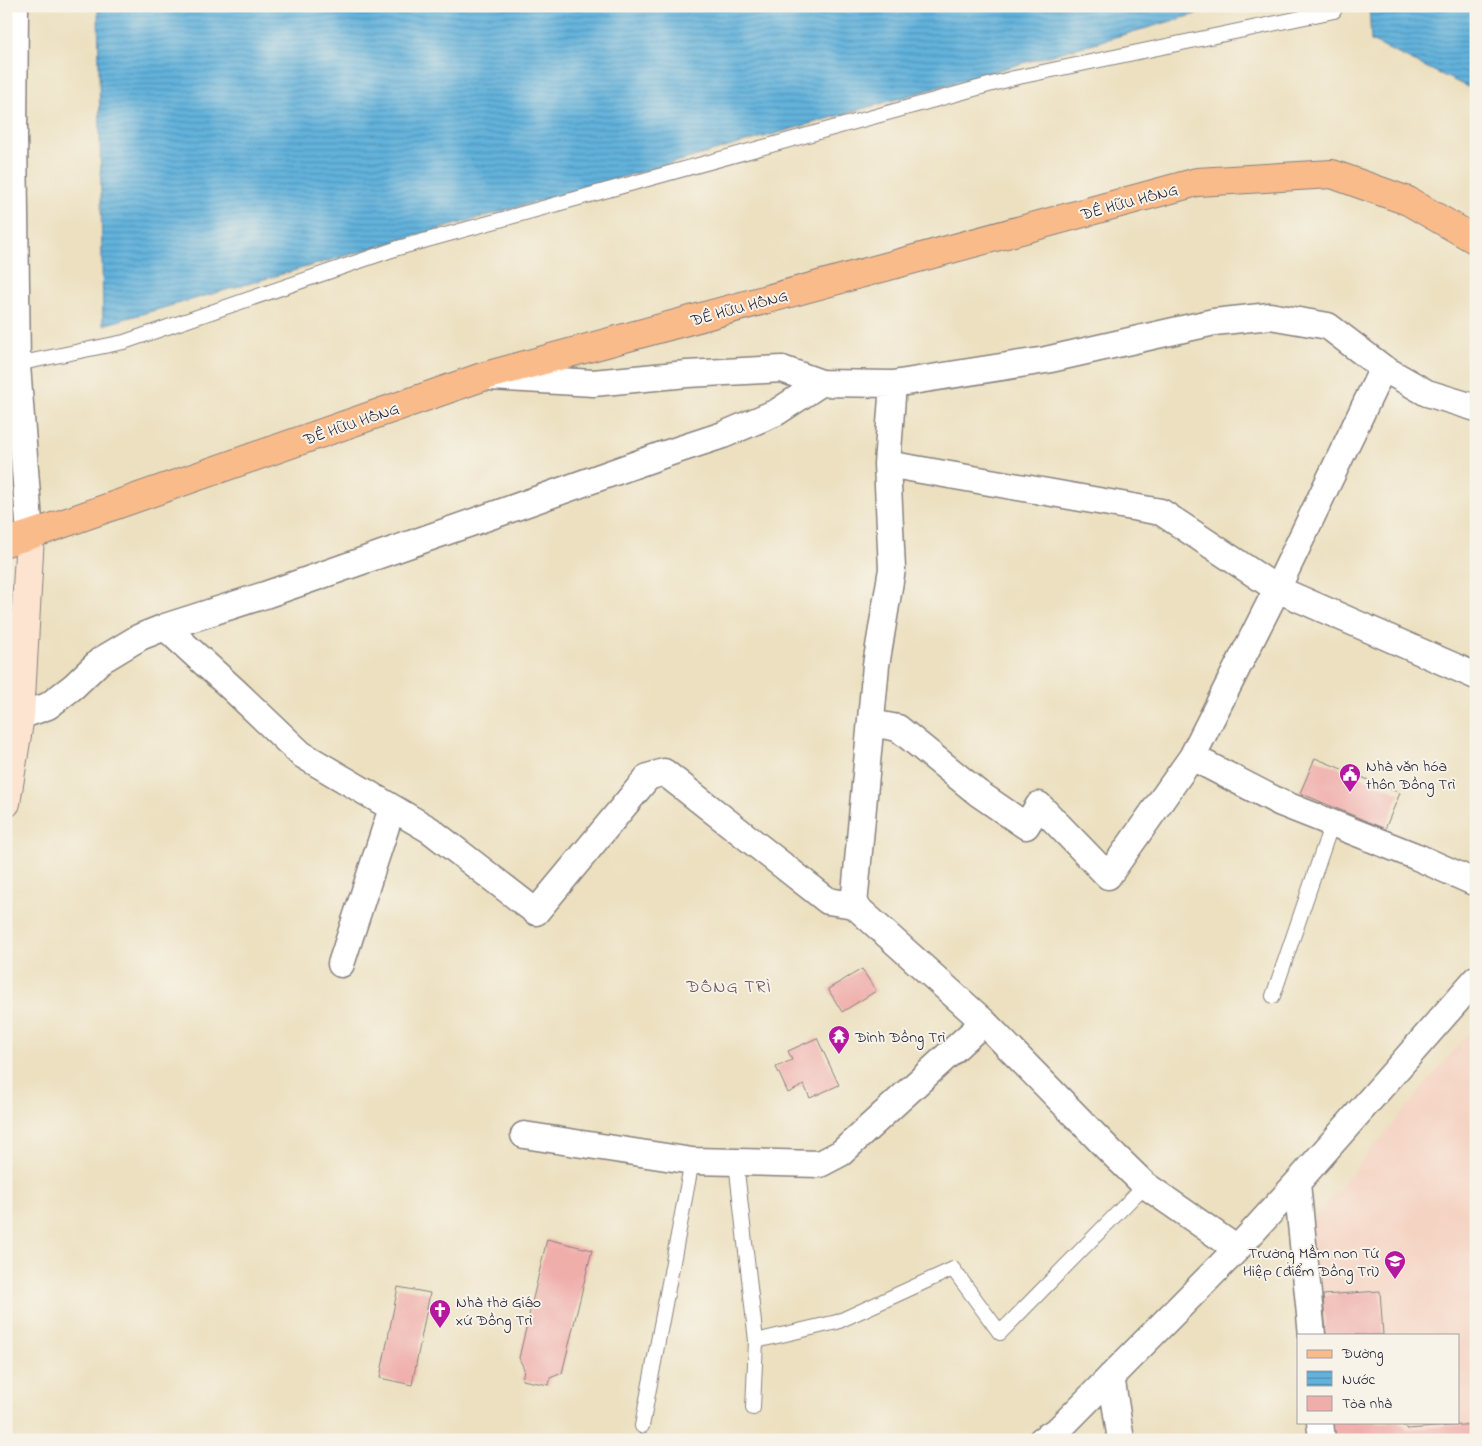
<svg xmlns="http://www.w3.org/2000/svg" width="1482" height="1446" viewBox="0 0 1482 1446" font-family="'Indie Flower',sans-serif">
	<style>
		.built { fill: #f5d3c2 }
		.water { fill: url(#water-rules); stroke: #426a8c }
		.building { fill: #f0aeab }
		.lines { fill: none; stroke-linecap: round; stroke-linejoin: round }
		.lane-casing { stroke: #87817e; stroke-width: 16 }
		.street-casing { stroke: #87817e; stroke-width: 29 }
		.secondary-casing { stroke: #87817e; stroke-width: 30 }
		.primary-casing { stroke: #87817e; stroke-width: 30 }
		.lane { stroke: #fff; stroke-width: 14 }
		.street { stroke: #fff; stroke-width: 26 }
		.secondary { stroke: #fde4d1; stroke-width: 28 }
		.primary { stroke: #fabb8b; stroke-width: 28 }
		.labels { text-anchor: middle; stroke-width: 4; stroke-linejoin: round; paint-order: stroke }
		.street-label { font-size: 16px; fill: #22223b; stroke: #f7f3e8 }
		.poi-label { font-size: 16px; fill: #22223b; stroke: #f7f3e8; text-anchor: start }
		.neighbourhood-label { font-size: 18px; letter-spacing: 1px; fill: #6a5362; stroke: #f7f3e8 }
	</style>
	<defs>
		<pattern id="water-rules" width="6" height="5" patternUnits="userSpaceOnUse" patternTransform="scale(1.25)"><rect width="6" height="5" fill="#62b2dc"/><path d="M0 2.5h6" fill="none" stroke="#5090b4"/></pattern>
	</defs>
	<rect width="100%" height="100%" fill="#f7f3e8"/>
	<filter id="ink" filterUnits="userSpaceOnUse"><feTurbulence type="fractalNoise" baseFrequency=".02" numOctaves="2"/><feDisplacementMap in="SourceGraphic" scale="10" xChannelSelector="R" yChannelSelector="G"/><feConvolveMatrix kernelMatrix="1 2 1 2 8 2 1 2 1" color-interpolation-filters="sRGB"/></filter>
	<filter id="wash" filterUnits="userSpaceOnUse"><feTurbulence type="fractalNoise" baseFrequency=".0096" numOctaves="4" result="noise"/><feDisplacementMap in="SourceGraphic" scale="20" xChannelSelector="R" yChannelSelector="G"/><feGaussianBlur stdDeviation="1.12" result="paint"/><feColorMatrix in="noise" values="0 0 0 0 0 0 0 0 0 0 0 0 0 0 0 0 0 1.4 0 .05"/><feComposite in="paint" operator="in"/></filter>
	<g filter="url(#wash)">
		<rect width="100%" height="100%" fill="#ece0c0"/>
		<!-- built -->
		<path class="built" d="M1474,1026L1476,1055V1440L1323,1422H1458V1335H1317L1310,1224Z"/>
		<!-- water -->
		<path class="water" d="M98,6H1224L103,325Z
			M1369,6H1476V91L1371,41Z"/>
		<g id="blocks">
			<!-- building -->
			<path class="building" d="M1315,758L1400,793L1385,829L1300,793Z
				M862,969L876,991L842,1012L828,989Z
				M817,1038L839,1085L810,1098L804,1085L788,1093L776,1067L792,1060L788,1051Z
				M547,1239L592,1250L562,1373L550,1378L549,1385L522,1380L524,1369L519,1358Z
				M398,1287L430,1293L412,1385L380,1378Z
				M1380,1291L1383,1335H1326L1323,1295Z
				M1332,1422H1400L1407,1429L1476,1424V1440H1333Z"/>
		</g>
	</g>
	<g filter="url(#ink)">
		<use href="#blocks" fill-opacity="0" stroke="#87817e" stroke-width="1"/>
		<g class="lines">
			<!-- lane casing -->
			<g class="lane-casing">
				<path id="lane" d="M12,365L124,342L398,248L1014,78L1334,11
					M1273,996L1332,823
					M736,1162L756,1341L753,1408
					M756,1341L837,1322L953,1269L1000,1333L1145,1185
					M642,1426L692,1161"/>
			</g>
			<!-- street casing -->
			<g class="street-casing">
				<path id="street" d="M15,6L14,136L17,365L30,535
					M490,377L593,383L687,374L782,369L821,383
					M887,464L1161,512L1277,589L1476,676
					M165,627L236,692L301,754L430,830L536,912L648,777L664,772L828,901L854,905L984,1022L1110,1151L1145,1185L1237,1249
					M6,714L20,716L48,706L74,686L100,661L140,637L165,627L265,595L502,512L665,454L723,435L777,412L821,383L893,384L1046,360L1214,322L1270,316L1328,326L1383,368L1427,393L1476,408
					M871,723L898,728L978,793L1026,826L1039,805L1108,876L1192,757L1277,589L1383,368
					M1192,757L1281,803L1415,856L1476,883
					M854,905L876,665L892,569L887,464L893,384
					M341,964L392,808
					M524,1135L692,1161L820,1164L841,1153L984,1022
					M1297,1183L1312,1335
					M1111,1376L1121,1440
					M1320,1422L1322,1440
					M1042,1440L1059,1429L1237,1249L1297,1183L1476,979"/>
			</g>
			<!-- secondary casing -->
			<g class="secondary-casing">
				<path id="secondary" d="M6,803L20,716L30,535"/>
			</g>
			<!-- primary casing -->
			<g class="primary-casing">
				<path id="primary" d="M6,542L30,535L485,376L1197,182L1332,174L1408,201L1476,240"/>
			</g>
			<!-- lane -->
			<use href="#lane" class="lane"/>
			<!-- street -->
			<use href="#street" class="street"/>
			<!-- secondary -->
			<use href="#secondary" class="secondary"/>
			<!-- primary -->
			<use href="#primary" class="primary"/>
		</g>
	</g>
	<!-- icons -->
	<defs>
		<g id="civic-pin" transform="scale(1.125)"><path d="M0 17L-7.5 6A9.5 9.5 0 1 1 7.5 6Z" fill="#b5179e" stroke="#f7f3e8"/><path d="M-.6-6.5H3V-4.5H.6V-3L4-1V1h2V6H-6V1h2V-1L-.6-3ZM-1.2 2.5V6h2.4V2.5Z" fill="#fff"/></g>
		<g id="temple-pin" transform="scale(1.125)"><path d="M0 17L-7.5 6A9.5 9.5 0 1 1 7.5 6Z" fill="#b5179e" stroke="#f7f3e8"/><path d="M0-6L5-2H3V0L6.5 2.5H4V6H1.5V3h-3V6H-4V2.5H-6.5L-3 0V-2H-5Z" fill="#fff"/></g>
		<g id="school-pin" transform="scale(1.125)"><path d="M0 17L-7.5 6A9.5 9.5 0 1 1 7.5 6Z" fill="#b5179e" stroke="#f7f3e8"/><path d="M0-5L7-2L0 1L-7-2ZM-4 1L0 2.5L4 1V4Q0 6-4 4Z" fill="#fff"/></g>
		<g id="church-pin" transform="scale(1.125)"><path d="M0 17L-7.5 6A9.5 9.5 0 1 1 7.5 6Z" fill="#b5179e" stroke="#f7f3e8"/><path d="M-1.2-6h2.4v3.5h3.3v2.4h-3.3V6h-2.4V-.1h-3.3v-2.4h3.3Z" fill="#fff"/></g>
	</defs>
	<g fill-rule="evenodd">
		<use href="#civic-pin" x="1350" y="774"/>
		<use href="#temple-pin" x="839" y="1036"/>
		<use href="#school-pin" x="1395" y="1261"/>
		<use href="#church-pin" x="440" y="1310"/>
	</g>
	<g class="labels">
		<!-- street labels -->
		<g class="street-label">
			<text transform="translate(1129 201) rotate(-15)" y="6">ĐÊ HỮU HỒNG</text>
			<text transform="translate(739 307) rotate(-15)" y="6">ĐÊ HỮU HỒNG</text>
			<text transform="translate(351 423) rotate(-19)" y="6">ĐÊ HỮU HỒNG</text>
		</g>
		<!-- poi labels -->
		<g class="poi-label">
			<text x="1366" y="771">Nhà văn hóa<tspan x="1366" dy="18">thôn Đồng Trì</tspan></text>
			<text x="855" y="1042">Đình Đồng Trì</text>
			<text x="1379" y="1258" text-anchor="end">Trường Mầm non Tứ<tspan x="1379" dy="18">Hiệp (điểm Đồng Trì)</tspan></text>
			<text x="456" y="1307">Nhà thờ Giáo<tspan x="456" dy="18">xứ Đồng Trì</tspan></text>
		</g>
		<!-- neighbourhood labels -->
		<g class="neighbourhood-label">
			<text x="729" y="992">ĐỒNG TRÌ</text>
		</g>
	</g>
	<!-- margin -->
	<rect width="1482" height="1446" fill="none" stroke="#f7f3e8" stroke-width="25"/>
	<!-- legend -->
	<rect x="1297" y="1334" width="162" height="90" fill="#f7f3e8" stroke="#a29fa3"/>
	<rect x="1307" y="1350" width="25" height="8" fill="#fabb8b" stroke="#a29fa3"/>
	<text x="1342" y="1358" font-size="15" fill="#22223b">Đường</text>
	<rect x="1307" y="1371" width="25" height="15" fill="url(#water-rules)" stroke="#a29fa3"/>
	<text x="1342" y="1384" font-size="15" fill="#22223b">Nước</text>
	<rect x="1307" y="1396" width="25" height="15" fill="#f0aeab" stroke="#a29fa3"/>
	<text x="1342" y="1408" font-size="15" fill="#22223b">Tòa nhà</text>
</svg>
